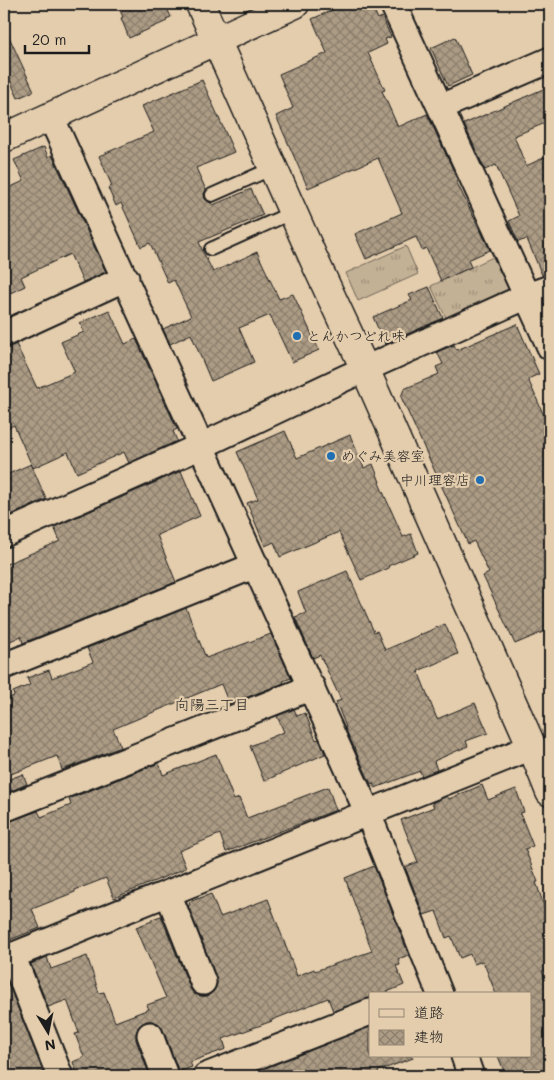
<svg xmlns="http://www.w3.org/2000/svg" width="554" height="1080" viewBox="0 0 554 1080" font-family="Mali,'Klee One',sans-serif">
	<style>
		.grass { fill: url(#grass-tufts); stroke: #706658 }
		.building { fill: url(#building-cross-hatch); stroke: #1c1c1c }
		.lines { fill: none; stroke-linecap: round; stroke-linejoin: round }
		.lane-casing { stroke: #1c1c1c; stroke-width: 16 }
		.street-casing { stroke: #1c1c1c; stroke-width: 29 }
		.secondary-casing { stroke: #1c1c1c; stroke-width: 31 }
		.lane { stroke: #e4cdad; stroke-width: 12 }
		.street { stroke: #e4cdad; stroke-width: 25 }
		.secondary { stroke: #e4cdad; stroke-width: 28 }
		.poi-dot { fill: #1f6fb2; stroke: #e4cdad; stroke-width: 2 }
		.labels { text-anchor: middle; stroke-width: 4.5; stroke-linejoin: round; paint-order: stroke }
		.poi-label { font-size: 14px; fill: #1c1c1c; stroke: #e4cdad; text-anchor: start }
		.neighbourhood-label { font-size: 15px; fill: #1c1c1c; stroke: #e4cdad }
	</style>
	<defs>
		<pattern id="grass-tufts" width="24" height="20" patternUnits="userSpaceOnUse" patternTransform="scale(1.25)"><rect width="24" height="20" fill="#c3b195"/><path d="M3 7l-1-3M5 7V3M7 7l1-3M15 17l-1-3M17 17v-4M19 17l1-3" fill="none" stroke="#9e8f79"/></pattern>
		<pattern id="building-cross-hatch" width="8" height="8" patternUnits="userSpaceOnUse" patternTransform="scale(1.25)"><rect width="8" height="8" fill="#ac9c85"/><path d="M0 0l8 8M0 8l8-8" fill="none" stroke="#8b7e6c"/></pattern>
	</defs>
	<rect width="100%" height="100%" fill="#e4cdad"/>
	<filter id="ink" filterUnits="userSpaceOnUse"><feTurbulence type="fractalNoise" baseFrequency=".02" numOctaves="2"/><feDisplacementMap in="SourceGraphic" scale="10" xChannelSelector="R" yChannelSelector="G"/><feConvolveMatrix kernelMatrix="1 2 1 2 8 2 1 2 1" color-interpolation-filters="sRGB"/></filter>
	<g filter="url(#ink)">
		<!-- grass -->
		<path class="grass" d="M406,246L418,274L358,301L346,273Z
			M493,257L509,290L506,296L448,322L431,286Z"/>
		<!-- building -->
		<path class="building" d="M117,4H165L171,17L166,19L167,21L129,38L121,18L123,17Z
			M346,4H371L378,19L382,17L391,37L385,39L387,44L368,53L385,90L382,91L398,127L427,114L458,180L456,181L490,250L468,260L471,267L441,281L426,248L422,250L416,237L366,259L355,234L402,213L378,158L308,188L276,116L293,108L279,74L327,53L312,19Z
			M4,26L34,91L18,98L4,67Z
			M455,37L472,75L448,86L431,48Z
			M202,80L234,152L196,168L206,190L204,194L205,199L213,205L251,189L263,215L199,242L203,252L213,272L257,252L279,299L293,294L319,350L292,362L270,315L239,328L254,362L211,381L191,334L170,344L163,329L191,316L174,280L168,283L150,243L141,247L121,203L116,206L108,188L112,186L99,156L154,132L142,106Z
			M550,86V121L514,136L526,166L550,155V274L542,275L527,239L518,242L509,221L519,216L496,165L485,170L464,124Z
			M44,147L48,157L52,155L106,272L83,282L70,254L21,277L25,286L4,296V207L9,204L4,190L24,181L14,160Z
			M429,287L443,318L385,344L373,317L412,300L409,295Z
			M109,310L125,344L136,339L177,429L173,431L177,441L129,463L124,452L77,473L68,452L33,468L14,425L4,430V349L16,344L37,388L75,372L61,342L84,332L80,323Z
			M517,324L539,374L528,379L545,418L550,416V629L515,644L483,576L489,573L474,541L468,544L401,397L404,389L439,374L436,367L443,364L437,352L454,345L457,350Z
			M285,431L297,458L350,435L364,468L373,464L380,482L379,483L403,537L411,534L418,553L388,566L389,568L361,580L339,532L280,557L274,542L265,546L247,503L258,499L237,452Z
			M31,464L46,499L4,518V476Z
			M181,471L200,516L157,535L176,582L23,643L21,636L4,644V565L60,541L54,527Z
			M347,571L374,632L377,631L385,650L445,624L458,654L418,671L437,719L475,703L488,733L466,741L468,746L434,761L437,770L422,776L420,771L375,788L373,783L371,784L345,728L346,727L336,702L341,700L320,655L313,658L295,617L306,613L298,592Z
			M186,608L206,658L271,634L291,678L283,681L284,683L229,704L221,684L113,729L121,747L62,770L57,756L11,774L4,755V700L14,696L13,692L30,685L27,678L49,670L52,678L93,662L87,648Z
			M294,709L297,716L305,713L316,740L319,739L325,754L264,781L250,746L284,732L277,716Z
			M216,754L234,800L239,798L247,818L328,787L336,810L226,852L220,834L179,851L186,868L114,898L106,878L75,890V892L32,909L40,928L4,942V823L38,811L41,817L71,805L69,799L159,763L163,775Z
			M23,774L27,784L11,791L7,780Z
			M482,785L488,800L516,789L524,812L520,813L533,846L525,849L538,882H536L550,924V968L542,971L550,992V1076H506L498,1056H530V994H496L483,961L474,964L470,954L460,958L451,936L446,938L436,911L424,915L405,867L418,862L401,820L434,807L432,803L447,796L449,799Z
			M374,866L409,955L398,959L400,965L396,966L404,985L382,994H370V998L333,1011L328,998L272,1020V1021L223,1039L226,1049L190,1062L192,1067L179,1072L163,1030L159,1024L152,1021H146L139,1026L136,1033V1040L150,1076H78L73,1062L84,1057L75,1034L79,1033L67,1000L48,1007L31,964L47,957L51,969L87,956L99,993L104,992L115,1022L149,1009L147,1005L166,998L136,927L152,921V919L161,916L190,988L194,994L201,996H208L214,991L217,984L216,977L188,906L190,905L189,902L211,894L220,917L268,899L297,976L314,969L315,971L372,951L345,878Z
			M6,978L44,1074L39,1076H4V979Z
			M370,1027V1056H412L413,1058L378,1071L380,1076H245Z"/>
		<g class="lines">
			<!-- lane casing -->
			<g class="lane-casing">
				<path id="lane" d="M212,195L273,168
					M211,249L293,212"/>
			</g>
			<!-- street casing -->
			<g class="street-casing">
				<path id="street" d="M393,4L550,347
					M441,107L550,60
					M51,117L368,813L440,994
					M4,334L126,278
					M4,534L201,446L345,378L527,296L550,288
					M4,666L256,565
					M4,809L312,687
					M168,893L203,982
					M12,955L60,1076
					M4,959L532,747
					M150,1035L165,1076
					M464,1056L471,1076
					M206,1076L370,1012"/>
			</g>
			<!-- secondary casing -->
			<g class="secondary-casing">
				<path id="secondary" d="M200,4L316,264L365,369L532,747L550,792
					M4,138L295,4"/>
			</g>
			<!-- lane -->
			<use href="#lane" class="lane"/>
			<!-- street -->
			<use href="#street" class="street"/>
			<!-- secondary -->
			<use href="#secondary" class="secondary"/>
		</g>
	</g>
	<!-- markers -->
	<g class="poi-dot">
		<circle cx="297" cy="336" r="5"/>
		<circle cx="331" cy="456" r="5"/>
		<circle cx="480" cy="480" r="5"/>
	</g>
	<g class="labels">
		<!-- poi labels -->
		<g class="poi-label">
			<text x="307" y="341">とんかつどれ味</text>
			<text x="341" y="461">めぐみ美容室</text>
			<text x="470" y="485" text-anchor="end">中川理容店</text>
		</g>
		<!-- neighbourhood labels -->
		<g class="neighbourhood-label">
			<text x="212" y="710">向陽三丁目</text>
		</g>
	</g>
	<!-- margin -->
	<rect width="554" height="1080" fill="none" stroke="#e4cdad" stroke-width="20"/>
	<rect x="10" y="10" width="534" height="1060" fill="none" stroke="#1c1c1c" stroke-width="2" filter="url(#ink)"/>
	<!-- legend -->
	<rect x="369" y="992" width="162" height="65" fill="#e4cdad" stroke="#948673"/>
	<rect x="379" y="1009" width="25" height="8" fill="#e4cdad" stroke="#948673"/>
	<text x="414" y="1018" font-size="15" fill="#1c1c1c">道路</text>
	<rect x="379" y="1030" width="25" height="15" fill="url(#building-cross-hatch)" stroke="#948673"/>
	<text x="414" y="1042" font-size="15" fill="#1c1c1c">建物</text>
	<!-- north arrow -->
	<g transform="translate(48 1032) rotate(170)" stroke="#e4cdad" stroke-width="4" paint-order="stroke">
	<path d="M0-4L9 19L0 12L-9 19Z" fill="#1c1c1c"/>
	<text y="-8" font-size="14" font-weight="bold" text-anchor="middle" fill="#1c1c1c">N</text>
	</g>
	<!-- scale -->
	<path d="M25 45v8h64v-8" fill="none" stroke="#1c1c1c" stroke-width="2.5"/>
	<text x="32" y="45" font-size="15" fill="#1c1c1c" stroke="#e4cdad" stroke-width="4" paint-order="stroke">20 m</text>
</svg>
